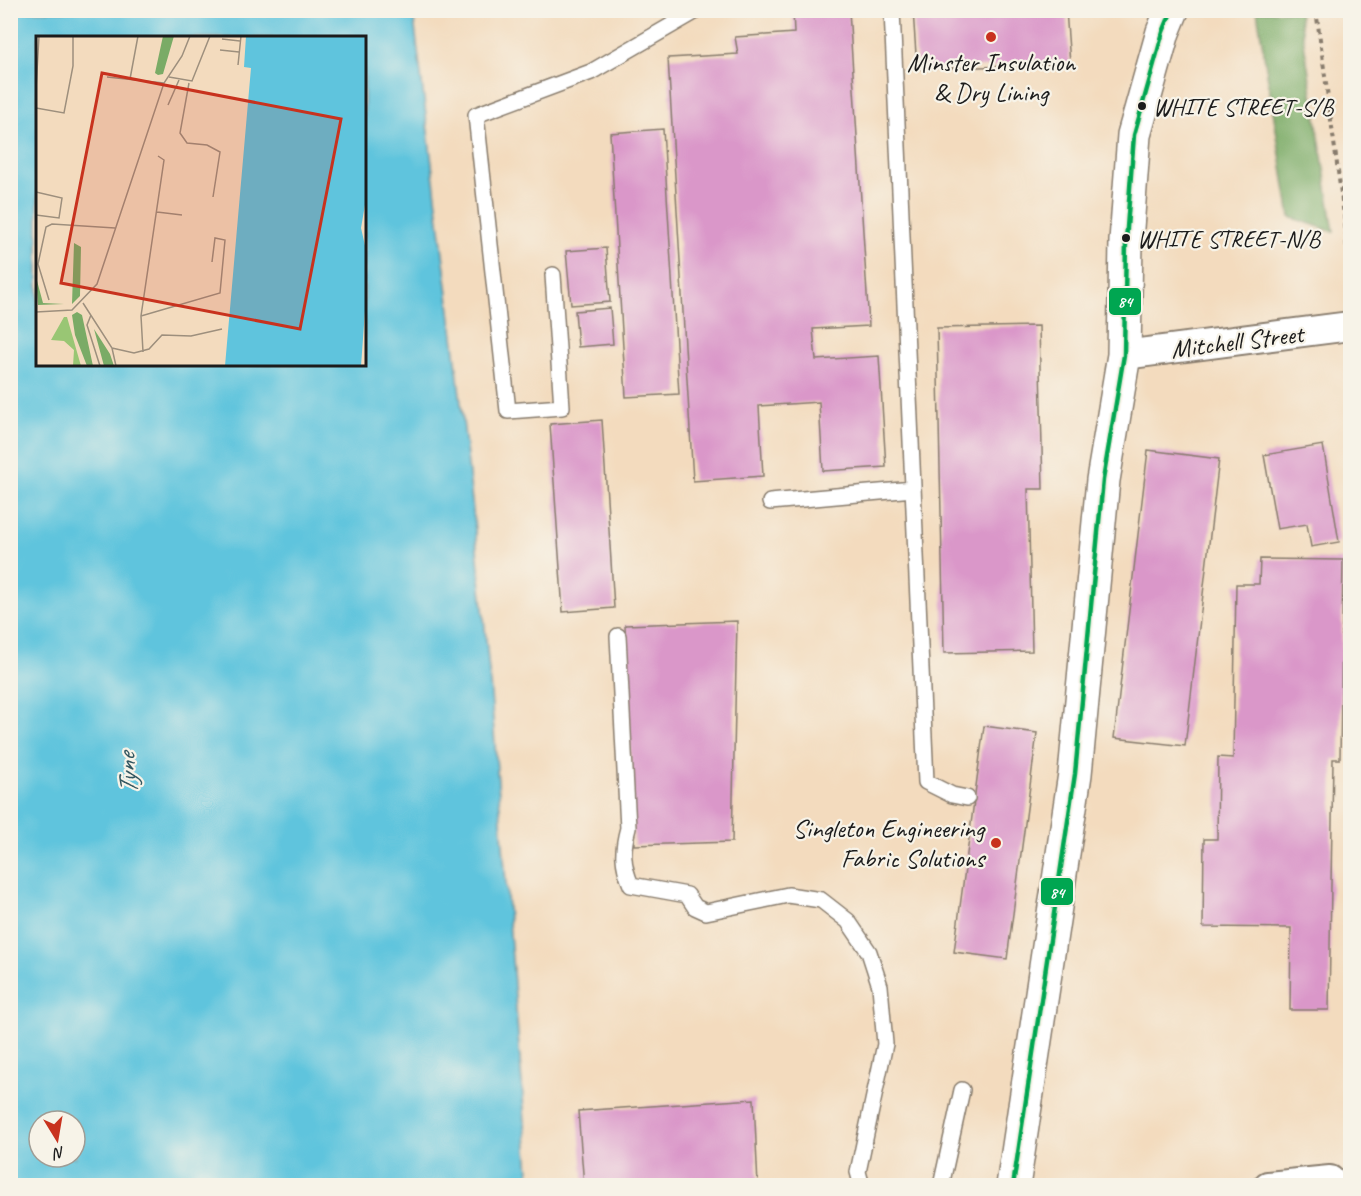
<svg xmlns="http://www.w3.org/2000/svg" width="1361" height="1196" viewBox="0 0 1361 1196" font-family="Caveat,sans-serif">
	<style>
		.forest { fill: #7aab66; stroke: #4b6441; stroke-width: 1.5 }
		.water { fill: #5fc4dd; stroke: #3e707c; stroke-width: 1.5; fill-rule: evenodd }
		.building { fill: #da97c9 }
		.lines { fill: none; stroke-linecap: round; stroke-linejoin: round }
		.lane-casing { stroke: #887c6d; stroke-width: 18 }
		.street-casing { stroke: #887c6d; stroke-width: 32 }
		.secondary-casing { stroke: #887c6d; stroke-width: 36 }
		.path { stroke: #887c6d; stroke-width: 4; stroke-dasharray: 4.5 4.5; stroke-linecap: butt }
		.lane { stroke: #fff; stroke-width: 15 }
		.street { stroke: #fff; stroke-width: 28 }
		.secondary { stroke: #fff; stroke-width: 33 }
		.bus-1-casing { stroke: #f7f3e8; stroke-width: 9 }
		.bus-1 { stroke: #00a651; stroke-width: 4.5 }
		.poi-dot { fill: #c8321e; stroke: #f7f3e8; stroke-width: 2 }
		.bus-dot { fill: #1c1c1c; stroke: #f7f3e8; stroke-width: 2 }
		.labels { text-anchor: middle; stroke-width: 4.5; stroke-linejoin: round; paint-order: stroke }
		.bus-label { font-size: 24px; fill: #1c1c1c; stroke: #f7f3e8; text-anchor: start }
		.poi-label { font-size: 26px; fill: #1c1c1c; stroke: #f7f3e8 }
		.street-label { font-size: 26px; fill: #1c1c1c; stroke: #f7f3e8 }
		.water-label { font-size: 27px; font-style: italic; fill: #335760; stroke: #f7f3e8 }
		.inset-road { fill: none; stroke: #9d8f7d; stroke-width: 1.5 }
		.view { fill: #c8321e; fill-opacity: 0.15; stroke: #c8321e; stroke-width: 3 }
		.inset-edge { fill: none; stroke: #1c1c1c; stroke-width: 3 }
		.line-badge { stroke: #f7f3e8; stroke-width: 2 }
		.badge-label { font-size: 16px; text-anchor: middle; font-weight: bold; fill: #fff }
	</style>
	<rect width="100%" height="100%" fill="#f7f3e8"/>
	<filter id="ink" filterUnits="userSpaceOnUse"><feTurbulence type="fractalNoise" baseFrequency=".0167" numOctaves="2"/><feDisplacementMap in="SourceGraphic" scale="12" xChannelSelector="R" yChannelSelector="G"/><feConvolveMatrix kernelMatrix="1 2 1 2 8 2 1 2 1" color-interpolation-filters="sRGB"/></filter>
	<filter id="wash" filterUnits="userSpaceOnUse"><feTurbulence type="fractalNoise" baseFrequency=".008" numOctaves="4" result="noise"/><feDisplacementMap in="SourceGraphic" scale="24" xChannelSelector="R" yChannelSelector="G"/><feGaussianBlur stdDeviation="1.35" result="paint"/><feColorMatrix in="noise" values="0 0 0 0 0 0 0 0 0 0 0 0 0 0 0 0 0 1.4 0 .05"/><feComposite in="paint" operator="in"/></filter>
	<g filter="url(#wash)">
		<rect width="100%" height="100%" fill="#f3dbbe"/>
		<!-- forest -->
		<path class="forest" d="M1257,11H1299L1334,232L1290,217Z"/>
		<!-- water -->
		<path class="water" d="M10,11H413C441,238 471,466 491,694C505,858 516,1022 530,1185H11ZM38,38H364V364H38ZM39,1121H75V1157H39Z"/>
		<g id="blocks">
			<!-- building -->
			<path class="building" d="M793,10H849L869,326L813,329L816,360L879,356L886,467L823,471L819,402L759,406L763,476L693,481L668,58L738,54L735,37L794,33Z
				M913,10H1066L1070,64L917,69Z
				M663,129L679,394L626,397L610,133Z
				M606,248L610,302L571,305L566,251Z
				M610,308L613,344L578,347L575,311Z
				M1039,326L1043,489H1028L1032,651L944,653L937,328Z
				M602,420L614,608L563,612L550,424Z
				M1323,445L1339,542L1311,547L1307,524L1277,529L1264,455Z
				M1148,450L1219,459L1185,746L1114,738Z
				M1260,559L1343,560L1340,759H1333L1329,1010H1290L1291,928L1203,927L1204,839H1217L1218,757L1233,758L1236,584H1259Z
				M737,621L732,842L634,845L625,625Z
				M984,726L1037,733L1007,959L954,952Z
				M754,1099L758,1186H584L578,1111Z"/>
		</g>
	</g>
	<g filter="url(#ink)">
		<use href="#blocks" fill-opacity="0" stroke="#887c6d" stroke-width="1.5"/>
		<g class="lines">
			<!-- lane casing -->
			<g class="lane-casing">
				<path id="lane" d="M892,10L926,782L952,795L967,798
					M553,275L562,407L508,411L476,115L591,72L698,10
					M770,502L913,489
					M618,636L628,828C622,850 622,864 631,885L687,895L695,907L706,912L788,895L821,900L848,921L869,952L880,986L885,1044L858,1172L862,1186
					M941,1186L962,1090"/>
			</g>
			<!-- street casing -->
			<g class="street-casing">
				<path id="street" d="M1124,355L1350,326
					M1268,1186L1330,1180"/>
			</g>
			<!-- secondary casing -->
			<g class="secondary-casing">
				<path id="secondary" d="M1013,1186L1075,774L1103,480L1124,355L1126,241L1134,135L1163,32L1172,10"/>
			</g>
			<!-- path -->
			<path class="path" d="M1316,10L1345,223L1350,288
				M1342,202H1350"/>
			<!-- lane -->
			<use href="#lane" class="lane"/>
			<!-- street -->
			<use href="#street" class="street"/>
			<!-- secondary -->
			<use href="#secondary" class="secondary"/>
			<!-- bus-1 casing -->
			<g class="bus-1-casing">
				<path id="bus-1" d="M1013,1186L1075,774L1103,480L1124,355L1126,241L1134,135L1163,32L1172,10"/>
			</g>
			<!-- bus-1 -->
			<use href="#bus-1" class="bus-1"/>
		</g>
	</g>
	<!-- markers -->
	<g class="poi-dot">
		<circle cx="991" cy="37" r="6"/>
		<circle cx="996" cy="843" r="6"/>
	</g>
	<g class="bus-dot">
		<circle cx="1142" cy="106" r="5"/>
		<circle cx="1126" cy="238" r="5"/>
	</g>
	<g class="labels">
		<!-- bus labels -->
		<g class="bus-label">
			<text x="1153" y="115">WHITE STREET-S/B</text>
			<text x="1137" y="247">WHITE STREET-N/B</text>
		</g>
		<!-- poi labels -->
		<g class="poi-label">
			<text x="991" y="71">Minster Insulation<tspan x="991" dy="30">&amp; Dry Lining</tspan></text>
			<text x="984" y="837" text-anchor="end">Singleton Engineering<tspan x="984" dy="30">Fabric Solutions</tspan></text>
		</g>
		<!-- street labels -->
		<g class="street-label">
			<text transform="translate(1237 341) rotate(-7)" y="9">Mitchell Street</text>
		</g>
		<!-- water labels -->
		<g class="water-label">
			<text transform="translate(127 774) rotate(-94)" y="9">Tyne</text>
		</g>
	</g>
	<!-- overview -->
	<g transform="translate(36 36)">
		<rect width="330" height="330" fill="#f3dbbe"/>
		<path d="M28,281H31L45,330H37L38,314L28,305L15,304Z" fill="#99c674"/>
		<path d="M127,0H138L127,38L122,39L119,37ZM38,207L45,211L44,260L36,268ZM0,241L7,267L28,268L2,269ZM41,276L46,279L57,330H51L39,299L36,279ZM58,293L74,318L78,330H68Z" fill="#7aab66"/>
		<path d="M210,0H330V163L325,192L330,214V261L325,330H189L215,32L208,31Z" fill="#5fc4dd"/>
		<path class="inset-road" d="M186,3L204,5M184,14L203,16M202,29L205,0M71,41L128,47M133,41L156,45L174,0M94,43L102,0M153,47L144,97L151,107L171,109L184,116L177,161M0,53L3,0M132,69L143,44M0,72L28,77L37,30V0M0,156L26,162L23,182L0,179M121,176L146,179M13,264L2,228L10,191L16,188L79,192M47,267L76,312L80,330M0,276L36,274L61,248L128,47L146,20L154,0M55,279L51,289L64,330M105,280L184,257L189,204L179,202L176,226M76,312L98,317L113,313L126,299L155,300L186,293M107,316L105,280L128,124L122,120"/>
		<path class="view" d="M66,37L305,83L264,293L25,247Z"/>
		<rect width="330" height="330" class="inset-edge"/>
	</g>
	<g class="line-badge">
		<rect x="1108" y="287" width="34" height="29" rx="6" fill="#00a651"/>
		<rect x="1040" y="877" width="34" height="29" rx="6" fill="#00a651"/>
	</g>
	<g class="badge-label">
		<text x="1125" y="307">84</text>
		<text x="1057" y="898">84</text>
	</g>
	<!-- margin -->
	<rect width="1361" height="1196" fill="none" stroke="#f7f3e8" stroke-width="36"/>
	<!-- north arrow -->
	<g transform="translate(57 1139) rotate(169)"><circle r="28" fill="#f7f3e8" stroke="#9f9d96" stroke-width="1.5"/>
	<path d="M0-4.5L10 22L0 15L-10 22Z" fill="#c8321e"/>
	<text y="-9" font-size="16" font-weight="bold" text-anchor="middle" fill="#1c1c1c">N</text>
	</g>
</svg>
